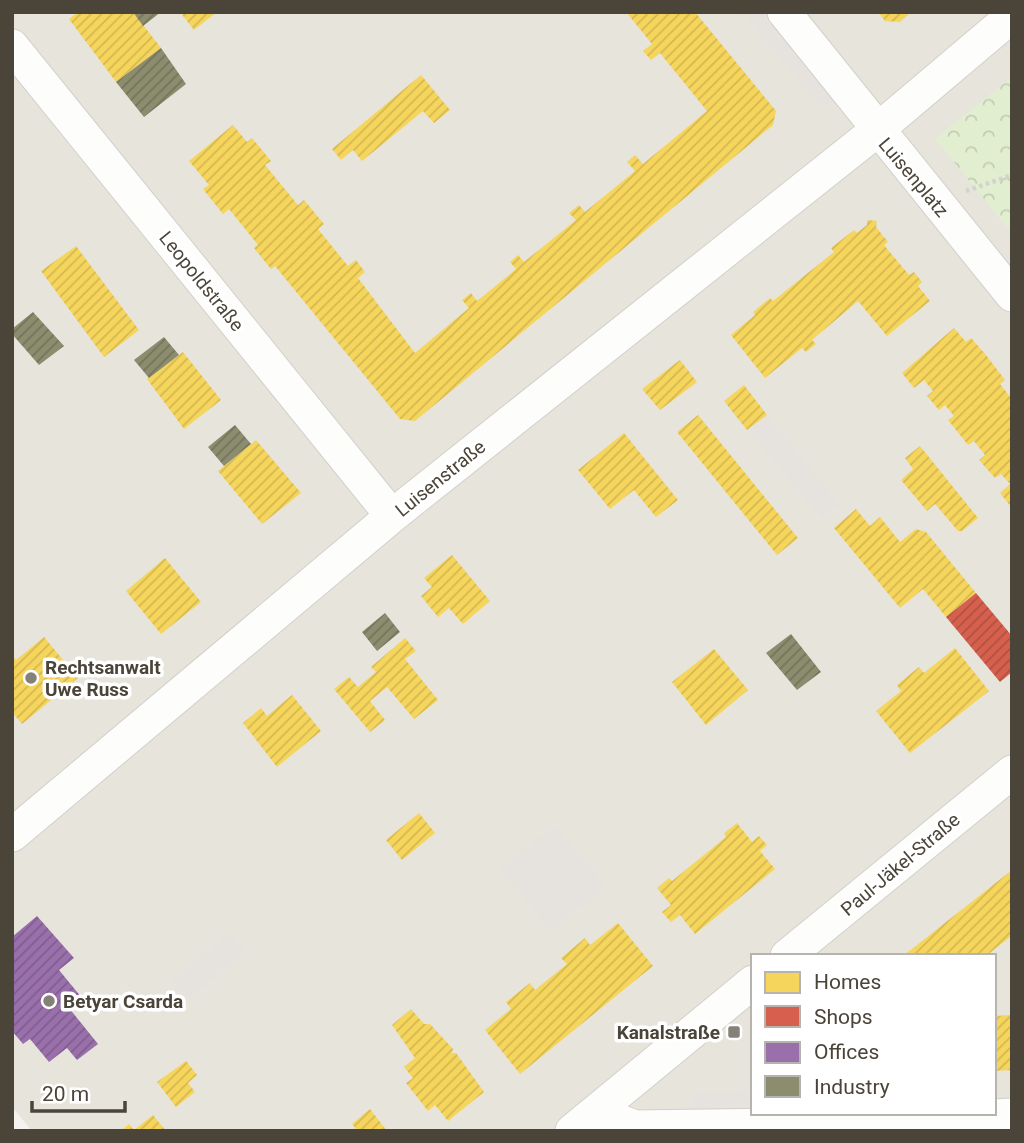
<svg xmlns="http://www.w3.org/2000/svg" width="1024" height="1143" viewBox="0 0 1024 1143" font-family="Roboto,sans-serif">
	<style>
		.residential { fill: #e7e4dc; fill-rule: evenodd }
		.park { fill: url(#park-crowns) }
		.parking { fill: #e6e3df }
		.homes { fill: url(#homes-hatch) }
		.shops { fill: url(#shops-hatch) }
		.offices { fill: url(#offices-hatch) }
		.industry { fill: url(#industry-hatch) }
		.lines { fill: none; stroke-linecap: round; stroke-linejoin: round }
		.street-casing { stroke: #d2d0cb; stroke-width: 35 }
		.path { stroke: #d3d2cc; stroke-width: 4.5; stroke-dasharray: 3.5 3.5; stroke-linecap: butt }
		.street { stroke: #fdfdfc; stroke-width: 33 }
		.poi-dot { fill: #868178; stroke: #fff; stroke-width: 2.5 }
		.labels { text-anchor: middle; stroke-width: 7; stroke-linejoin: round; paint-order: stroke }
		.street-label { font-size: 19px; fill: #4b4439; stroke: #fff }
		.poi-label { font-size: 19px; font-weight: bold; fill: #4b4439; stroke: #fff; text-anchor: start }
	</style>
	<defs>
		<pattern id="park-crowns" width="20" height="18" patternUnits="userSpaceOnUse" patternTransform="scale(1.75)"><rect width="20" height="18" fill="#e1eecf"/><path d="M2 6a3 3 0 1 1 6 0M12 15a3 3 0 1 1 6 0" fill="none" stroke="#c3cdb2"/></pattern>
		<pattern id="homes-hatch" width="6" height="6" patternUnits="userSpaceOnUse" patternTransform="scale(1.75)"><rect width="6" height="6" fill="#f6d55c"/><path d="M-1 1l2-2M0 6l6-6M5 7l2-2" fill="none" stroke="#d4b851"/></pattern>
		<pattern id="shops-hatch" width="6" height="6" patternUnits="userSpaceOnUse" patternTransform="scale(1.75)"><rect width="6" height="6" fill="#d6604d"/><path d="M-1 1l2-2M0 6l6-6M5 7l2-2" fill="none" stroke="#b05141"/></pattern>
		<pattern id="offices-hatch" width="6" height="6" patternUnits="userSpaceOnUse" patternTransform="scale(1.75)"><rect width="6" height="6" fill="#9970ab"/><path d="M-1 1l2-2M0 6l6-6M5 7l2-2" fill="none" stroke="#7f5e8c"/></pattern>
		<pattern id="industry-hatch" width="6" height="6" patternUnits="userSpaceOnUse" patternTransform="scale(1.75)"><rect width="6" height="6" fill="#8c8c6e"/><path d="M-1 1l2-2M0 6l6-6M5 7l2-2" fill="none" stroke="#74745b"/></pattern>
	</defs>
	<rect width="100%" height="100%" fill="#f4f2ee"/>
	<!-- residential -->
	<path class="residential" d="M12,12H1012V1131H32L12,1107ZM753,956H994V1113H753Z"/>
	<!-- park -->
	<path class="park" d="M1012,77V233L935,139Z"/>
	<!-- parking -->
	<path class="parking" d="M742,12H770L839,96L822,109Z
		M767,415L840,505L822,519L747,430Z
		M555,825L607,887L551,931L499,869Z
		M229,932L246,951L189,1000L172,981Z
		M753,1090V1113L693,1117L692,1092Z"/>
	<!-- homes -->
	<path class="homes" d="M78,12H133L161,48L116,82L69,19Z
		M180,12H217L194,30Z
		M626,12H695L776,111L773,125L415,421L400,419L275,266L271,269L254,248L258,245L229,209L223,214L203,189L209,185L189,161L233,125L247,142L252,138L271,161L265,165L298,205L304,200L324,224L318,229L348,266L356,260L365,272L358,278L415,353L469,308L462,300L471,293L477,301L516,269L510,262L518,255L524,262L576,220L569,213L579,205L585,212L635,171L627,162L635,155L643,164L707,111L660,53L651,60L643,51L652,44Z
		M878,12H911L900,22L885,21Z
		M421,75L450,110L434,123L423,111L362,161L353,150L341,160L332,149Z
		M867,220L877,221L876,227L888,242L884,245L909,275L914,272L922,282L918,286L930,301L887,336L858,301L812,340L816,344L806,352L802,348L765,378L731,335L755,315L753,312L770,298L773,301L834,252L831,248L854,230L857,233L867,225Z
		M76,246L139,330L104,357L41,271Z
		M954,328L966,342L971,338L986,355L1005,380L1000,384L1012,399V508L1000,493L1010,484L1001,474L995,478L979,460L985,455L974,441L968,445L948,420L954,416L945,405L939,410L927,396L933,391L924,380L914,388L902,373Z
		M183,352L221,400L184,429L147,379Z
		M680,360L697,382L660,410L642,389Z
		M744,385L767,415L747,430L724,401Z
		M698,415L798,538L777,555L677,432Z
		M624,433L678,500L656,517L634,490L610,509L578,470Z
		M256,440L301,493L262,524L218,471Z
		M920,446L978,518L962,531H958L935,504L927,511L901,480L913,469L905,458Z
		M856,509L870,526L880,517L900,542L916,529L926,532L976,593L946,617L923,589L900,608L834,528Z
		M452,555L490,601L463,624L449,608L438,617L421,596L432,587L424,578Z
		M165,558L201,602L161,634L126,591Z
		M44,637L78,678L22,724L12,712V656L16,660Z
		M405,638L416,651L405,659L438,700L414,719L387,687L370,701L385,720L370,732L334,689L349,677L358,687L376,672L371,667Z
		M955,648L989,691L910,753L876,711L901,691L897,685L919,667L924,673Z
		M714,649L748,690L706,725L672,682Z
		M292,695L321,731L277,767L243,723L261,708L267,716Z
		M419,813L435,833L402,860L386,840Z
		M737,823L752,842L759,836L767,845L760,851L775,869L695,934L680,915L671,922L662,912L671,905L657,888L669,878L672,881L726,837L724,833Z
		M1012,870V939L1010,937L986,956H903Z
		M618,923L653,966L520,1074L485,1030L511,1009L506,1002L530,983L535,990L567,964L561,958L585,938L590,945Z
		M411,1009L424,1024H430L453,1049L452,1053H456L484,1092L448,1121L435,1105L428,1111L406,1083L413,1078L404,1067L415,1058L392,1025Z
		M1012,1015V1070L994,1071V1016Z
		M186,1061L197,1075L188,1083L195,1092L176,1107L157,1082Z
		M370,1109L387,1131H358L352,1124Z
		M153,1115L166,1131H121L129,1124L134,1130Z"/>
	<!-- shops -->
	<path class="shops" d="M976,593L1012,636V672L1000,682L946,617Z"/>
	<!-- offices -->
	<path class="offices" d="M37,916L74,958L59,970L82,998L69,1008L98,1044L77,1060L67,1048L49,1062L30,1039L23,1044L12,1031V937Z"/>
	<!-- industry -->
	<path class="industry" d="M133,12H161L143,26Z
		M161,48L186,84L144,117L116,82Z
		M33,312L64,346L39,365L12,334V329Z
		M164,337L179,355L149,378L134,360Z
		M235,425L251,444L224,466L208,447Z
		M385,613L400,632L377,651L362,632Z
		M791,634L821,672L797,690L766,653Z"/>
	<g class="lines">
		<!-- street casing -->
		<g class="street-casing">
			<path id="street" d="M784,12L1012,295
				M12,46L392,516
				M12,835L392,516L876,131L1012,16
				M787,956L1012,772
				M596,1112L635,1127L857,1124L1012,1115
				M572,1131L753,982"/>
		</g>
		<!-- path -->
		<path class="path" d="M966,191L1012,175"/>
		<!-- street -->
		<use href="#street" class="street"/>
	</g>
	<!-- markers -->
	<g class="poi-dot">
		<circle cx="31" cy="678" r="7"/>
		<circle cx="49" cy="1001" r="7"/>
		<rect x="727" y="1025" width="14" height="14" rx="3.5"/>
	</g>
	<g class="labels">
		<!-- street labels -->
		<g class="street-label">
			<text transform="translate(914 177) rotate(50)" y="7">Luisenplatz</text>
			<text transform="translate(202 281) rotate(51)" y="7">Leopoldstraße</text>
			<text transform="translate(440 478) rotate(-39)" y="7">Luisenstraße</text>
			<text transform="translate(900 864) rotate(-40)" y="7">Paul-Jäkel-Straße</text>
		</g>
		<!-- poi labels -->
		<g class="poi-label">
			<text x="45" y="674">Rechtsanwalt<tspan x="45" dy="22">Uwe Russ</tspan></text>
			<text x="63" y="1008">Betyar Csarda</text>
			<text x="720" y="1039" text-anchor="end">Kanalstraße</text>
		</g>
	</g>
	<!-- border -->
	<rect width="1024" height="1143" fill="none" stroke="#4b4439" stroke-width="28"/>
	<!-- legend -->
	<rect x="751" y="954" width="245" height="161" fill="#ffffff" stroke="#b7b4b0" stroke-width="2"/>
	<rect x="765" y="972" width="35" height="21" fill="#f6d55c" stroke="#b7b4b0" stroke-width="2"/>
	<text x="814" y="989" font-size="21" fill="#4b4439">Homes</text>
	<rect x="765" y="1006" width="35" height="21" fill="#d6604d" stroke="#b7b4b0" stroke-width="2"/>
	<text x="814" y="1024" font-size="21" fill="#4b4439">Shops</text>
	<rect x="765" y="1042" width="35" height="21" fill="#9970ab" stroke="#b7b4b0" stroke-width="2"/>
	<text x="814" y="1059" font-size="21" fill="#4b4439">Offices</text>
	<rect x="765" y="1076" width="35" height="21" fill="#8c8c6e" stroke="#b7b4b0" stroke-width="2"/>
	<text x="814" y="1094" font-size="21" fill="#4b4439">Industry</text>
	<!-- scale -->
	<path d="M32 1101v10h93v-10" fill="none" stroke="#4b4439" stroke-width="3.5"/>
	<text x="42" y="1101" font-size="21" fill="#4b4439" stroke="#ffffff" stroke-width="5" paint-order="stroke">20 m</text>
</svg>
